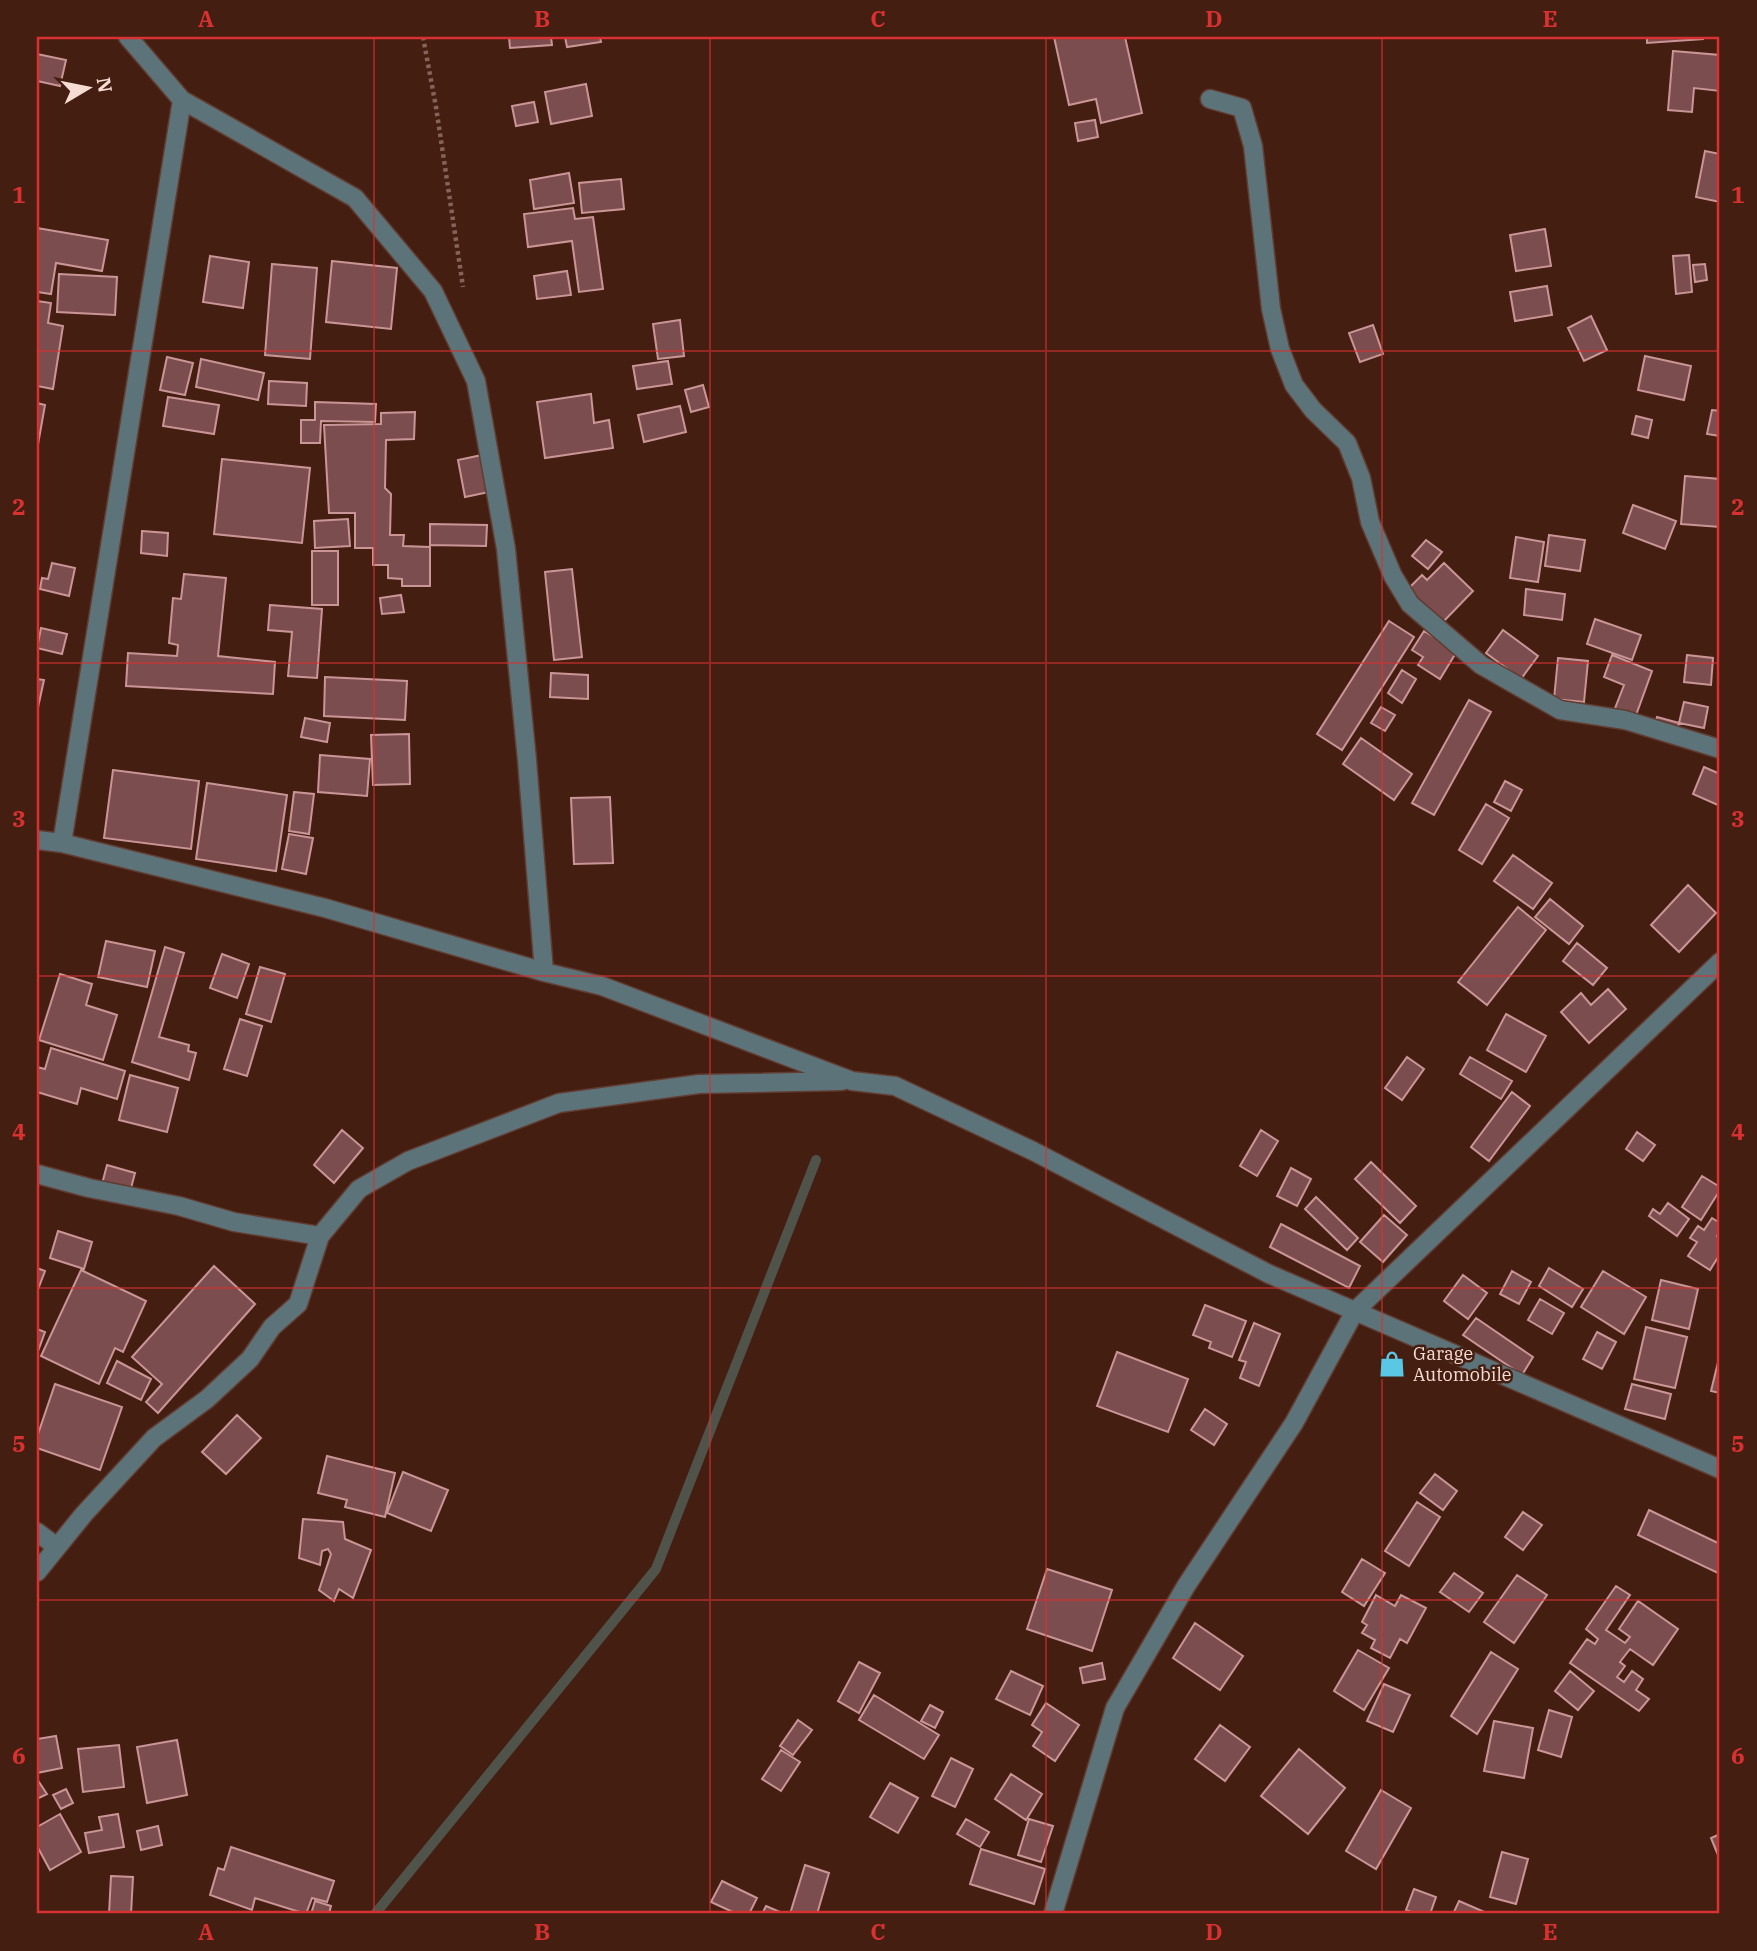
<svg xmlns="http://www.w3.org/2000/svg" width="1757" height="1951" viewBox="0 0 1757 1951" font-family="'IBM Plex Serif',serif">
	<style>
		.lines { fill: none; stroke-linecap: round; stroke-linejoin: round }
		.stream { stroke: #4f534a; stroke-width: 10 }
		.building { fill: #7c4d4e; stroke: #ca9596; stroke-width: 2 }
		.minor-casing { stroke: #613c31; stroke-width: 21 }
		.path { stroke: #856358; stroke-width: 4.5; stroke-dasharray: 3.5 3.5; stroke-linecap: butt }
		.minor { stroke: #5c7379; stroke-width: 18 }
		.grid { fill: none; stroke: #d83131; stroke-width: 2; stroke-opacity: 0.55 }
		.labels { text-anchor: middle; stroke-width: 5; stroke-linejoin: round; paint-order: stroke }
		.poi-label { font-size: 18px; fill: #f7dcd4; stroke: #451e12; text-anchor: start }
		.neatline { fill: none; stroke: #d83131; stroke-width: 2.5 }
		.grid-label { font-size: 23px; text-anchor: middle; font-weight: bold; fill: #d83131 }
	</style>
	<rect width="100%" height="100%" fill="#451e12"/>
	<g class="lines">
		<!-- stream -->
		<path class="stream" d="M375,1914L656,1569L816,1160"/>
	</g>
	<!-- building -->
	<path class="building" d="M509,37H551L552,45L510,48Z
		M565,37H600L601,42L567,47Z
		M1054,37H1125L1142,113L1101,123L1096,99L1069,105Z
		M1647,37H1703V39L1647,43Z
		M1673,51L1720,55V91L1694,88L1692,112L1668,110Z
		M37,54L66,60L60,86L37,81Z
		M586,84L592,116L551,124L545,92Z
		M534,102L538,122L516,126L512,106Z
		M1095,120L1098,137L1078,141L1075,123Z
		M1705,151L1720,154V202L1696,197Z
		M569,173L574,203L534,209L530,180Z
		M621,179L624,209L582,213L579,183Z
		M573,208L575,219L593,217L603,289L579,292L572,241L528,247L524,214Z
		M37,228L108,240L102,271L56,263L51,294L37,292Z
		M1545,229L1551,266L1516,271L1510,235Z
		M1689,255L1692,292L1676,294L1673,256Z
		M210,256L249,262L243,308L203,302Z
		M332,261L397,268L391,329L326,322Z
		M272,264L317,268L310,359L265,355Z
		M1705,264L1707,280L1695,282L1693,265Z
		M567,271L571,295L537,299L534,276Z
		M59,274L117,277L115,315L57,312Z
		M1547,286L1552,315L1515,321L1510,292Z
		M37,301L51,303L48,323L63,326L53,389L37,386Z
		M1591,316L1607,350L1584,361L1568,328Z
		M680,320L684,356L658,359L653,324Z
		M1373,325L1383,354L1360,362L1349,333Z
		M1645,356L1691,366L1684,400L1638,390Z
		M167,357L193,363L185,395L160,390Z
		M201,359L264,373L258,400L196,387Z
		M668,361L672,384L637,389L633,366Z
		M269,381L307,383L306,406L268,404Z
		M703,385L709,407L691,412L685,390Z
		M591,394L594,423L609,420L613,448L545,458L537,402Z
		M168,397L219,405L214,434L163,426Z
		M315,402L376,404L375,422L321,421L320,443H301V420H315Z
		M37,403L45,405L37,450Z
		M680,406L686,432L644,442L638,415Z
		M1712,410L1720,411V436L1707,434Z
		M415,412L414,439L386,440L385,488L391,494L390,535H404L403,546L430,547V586H402V579L388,578V565H373V548H355V513H329L324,425L381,424V413Z
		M1636,416L1652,420L1648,438L1632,434Z
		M482,455L489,492L465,497L458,460Z
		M222,459L310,468L302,543L214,534Z
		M1685,476L1720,479V527L1681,524Z
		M1633,505L1676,521L1665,549L1623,533Z
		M348,519L350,546L315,548L314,521Z
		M430,524L487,525L486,546L430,545Z
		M142,531L168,533L167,556L141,553Z
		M1549,535L1585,540L1580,571L1545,566Z
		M1516,537L1544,542L1538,582L1510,578Z
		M1426,540L1442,552L1428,569L1412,556Z
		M312,551H338V605H312Z
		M52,563L75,568L69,596L40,589L42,578L48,579Z
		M1444,563L1473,591L1442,623L1407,590L1422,575L1427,580Z
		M572,569L582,657L554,660L545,572Z
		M184,574L226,578L218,656L275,662L273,694L126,686L128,653L177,656L178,645L169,643L173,598L181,599Z
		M1526,589L1565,594L1562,620L1524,615Z
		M401,595L404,612L382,614L380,598Z
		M270,605L322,609L317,678L288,676L292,632L268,630Z
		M1595,619L1641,635L1632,660L1587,644Z
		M1389,621L1414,637L1342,750L1317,734Z
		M41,628L67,634L62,654L37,648Z
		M1503,630L1538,656L1521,679L1486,653Z
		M1424,631L1457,651L1440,679L1418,665L1423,657L1412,650Z
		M1612,655L1652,671L1635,718L1614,711L1624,685L1604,677Z
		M1687,655L1713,658L1711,685L1684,682Z
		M1558,658L1588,661L1584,702L1554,699Z
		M1402,670L1416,679L1402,703L1388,693Z
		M551,673L588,675V699L550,697Z
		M325,677L407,681L405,720L324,716Z
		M37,679L44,680L37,712Z
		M1469,700L1491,712L1434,815L1412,803Z
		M1684,702L1708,707L1704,728L1679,723Z
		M1381,707L1395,715L1385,731L1371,723Z
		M1657,717L1679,723L1674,740L1652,733Z
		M305,718L330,723L327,742L301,737Z
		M409,734L410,784L373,785L371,735Z
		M1361,738L1412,774L1394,800L1343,764Z
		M320,755L370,759L367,796L318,792Z
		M1704,767L1720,774V806L1693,794Z
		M113,770L199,781L191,849L104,838Z
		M1505,781L1522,790L1511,811L1494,802Z
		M207,783L287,795L276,871L196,859Z
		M294,792L314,794L309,834L289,831Z
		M610,797L613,863L574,864L571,798Z
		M1486,804L1509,818L1482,864L1459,850Z
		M289,834L313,838L306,874L282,869Z
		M1513,855L1552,883L1533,909L1494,881Z
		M1688,885L1716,913L1679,952L1651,925Z
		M1550,899L1583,926L1569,944L1535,917Z
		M1518,907L1546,930L1487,1005L1458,982Z
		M106,941L155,951L147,987L98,977Z
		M1577,943L1607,968L1593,985L1563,961Z
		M165,947L184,953L159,1037L189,1045L188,1051L196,1053L189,1080L132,1062Z
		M222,954L249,964L237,998L210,988Z
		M260,967L285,974L271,1022L246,1014Z
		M60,974L92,984L86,1005L117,1015L103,1060L39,1040Z
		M1608,989L1626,1009L1589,1043L1561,1012L1581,993L1591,1005Z
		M1506,1014L1546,1036L1526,1072L1487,1050Z
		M240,1019L262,1026L247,1076L224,1069Z
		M51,1048L125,1071L117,1099L81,1088L77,1104L37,1092V1067L45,1069Z
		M1407,1057L1424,1069L1402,1100L1385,1088Z
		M1470,1057L1512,1081L1501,1099L1460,1074Z
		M130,1075L178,1088L167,1132L119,1120Z
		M1512,1092L1530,1106L1489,1161L1471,1147Z
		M342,1130L363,1148L334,1183L314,1165Z
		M1261,1130L1278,1141L1257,1176L1240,1166Z
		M1637,1132L1655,1145L1643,1161L1626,1149Z
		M1371,1162L1416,1206L1400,1223L1355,1179Z
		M107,1165L135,1173L130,1192L102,1184Z
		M1291,1168L1311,1179L1297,1206L1277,1196Z
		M1702,1176L1720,1187V1190L1701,1220L1682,1207Z
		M1316,1197L1358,1238L1347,1250L1305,1209Z
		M1668,1203L1689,1219L1677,1236L1649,1216L1653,1209L1660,1214Z
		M1384,1215L1407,1235L1383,1262L1360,1242Z
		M1712,1218L1720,1223V1231L1717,1236L1720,1239V1254L1710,1270L1688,1256L1697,1242L1690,1238L1698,1226L1704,1230Z
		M1281,1224L1360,1266L1349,1288L1270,1247Z
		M58,1231L92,1242L84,1269L50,1258Z
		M214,1266L255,1304L158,1413L146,1402L162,1384L132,1357Z
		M37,1268L45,1271L37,1292Z
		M1549,1268L1583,1289L1572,1307L1539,1286Z
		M81,1270L146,1301L123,1352L115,1348L99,1384L41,1356Z
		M1512,1271L1531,1282L1519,1304L1500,1294Z
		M1603,1271L1646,1297L1624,1334L1581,1307Z
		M1463,1275L1487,1293L1468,1319L1444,1301Z
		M1661,1280L1698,1289L1689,1329L1652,1320Z
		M1540,1299L1564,1313L1552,1334L1528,1320Z
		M1205,1305L1246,1321L1232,1357L1209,1348L1211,1342L1193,1335Z
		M1476,1318L1533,1357L1522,1375L1463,1335Z
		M1254,1323L1280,1334L1259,1386L1240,1378L1246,1362L1239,1360Z
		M1646,1327L1687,1337L1675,1388L1634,1379Z
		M37,1329L45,1332L37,1354Z
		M1597,1332L1616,1342L1602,1369L1583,1359Z
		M1117,1352L1188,1379L1168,1432L1097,1406Z
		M1720,1354V1393L1711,1391Z
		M117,1361L151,1379L141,1400L107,1383Z
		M55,1384L122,1407L100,1470L37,1448V1437Z
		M1632,1384L1671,1394L1665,1419L1625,1409Z
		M1205,1409L1227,1424L1214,1445L1191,1430Z
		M237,1415L261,1438L226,1474L202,1452Z
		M327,1456L395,1473L385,1517L345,1507L347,1500L318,1493Z
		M403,1472L448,1490L431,1531L387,1513Z
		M1435,1474L1457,1491L1443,1510L1420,1493Z
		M1417,1502L1440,1517L1409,1566L1385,1551Z
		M1649,1510L1720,1544V1574L1638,1535Z
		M1523,1512L1542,1525L1523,1550L1505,1537Z
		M303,1519L343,1522L345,1539L371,1550L353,1598L339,1589L334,1601L319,1590L331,1554L328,1549L322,1551L320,1565L299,1558Z
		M1362,1559L1385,1573L1364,1606L1342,1592Z
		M1047,1569L1112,1590L1092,1651L1027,1629Z
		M1454,1573L1483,1593L1469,1612L1440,1592Z
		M1517,1575L1547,1595L1514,1643L1484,1622Z
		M1616,1586L1630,1595L1606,1630L1625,1643L1630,1637L1619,1629L1638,1601L1678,1629L1653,1665L1630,1649L1620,1662L1625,1666L1617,1677L1624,1682L1632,1671L1643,1679L1636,1690L1649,1699L1639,1711L1570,1663L1587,1639L1595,1644L1598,1639L1586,1629Z
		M1376,1595L1395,1606L1401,1595L1426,1608L1407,1643L1400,1639L1390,1658L1371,1648L1375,1640L1362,1633L1367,1625L1362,1622Z
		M1195,1623L1243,1656L1220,1690L1173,1658Z
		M1358,1650L1389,1668L1364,1710L1334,1691Z
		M1491,1652L1518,1669L1477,1734L1451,1716Z
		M859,1662L880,1673L859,1713L838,1701Z
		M1102,1663L1105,1679L1083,1683L1080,1668Z
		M1011,1671L1043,1686L1030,1715L996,1699Z
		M1570,1671L1594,1691L1578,1710L1555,1691Z
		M1384,1684L1410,1695L1393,1732L1367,1721Z
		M874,1695L939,1735L924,1759L859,1720Z
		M1046,1703L1079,1725L1055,1761L1033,1746L1042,1732L1032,1725Z
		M930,1705L943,1712L935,1728L921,1721Z
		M1549,1710L1572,1717L1561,1757L1538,1750Z
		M798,1720L812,1730L793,1755L780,1746Z
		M1494,1721L1533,1728L1524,1778L1484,1771Z
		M1220,1725L1250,1747L1225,1781L1195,1759Z
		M56,1736L62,1768L37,1773V1739Z
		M177,1740L187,1795L147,1803L137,1747Z
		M119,1745L124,1787L83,1792L78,1749Z
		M1299,1749L1345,1788L1308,1834L1261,1796Z
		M781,1750L800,1762L781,1791L762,1779Z
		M951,1758L973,1769L955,1807L932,1796Z
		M1011,1774L1042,1794L1026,1820L995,1799Z
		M37,1779L47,1794L37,1799Z
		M890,1783L918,1798L898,1833L870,1817Z
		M66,1789L73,1803L61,1809L53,1795Z
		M1381,1790L1411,1808L1376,1869L1346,1851Z
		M60,1814L81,1852L50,1870L37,1846V1827Z
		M118,1814L124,1847L89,1853L85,1833L102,1830L99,1817Z
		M966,1819L989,1832L980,1847L957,1834Z
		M1029,1819L1053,1826L1041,1862L1018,1855Z
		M158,1826L162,1845L141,1850L137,1831Z
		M1720,1834V1860L1711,1838Z
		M231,1847L334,1881L327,1902L312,1898L306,1914L255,1898L252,1910L210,1895L218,1868L224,1870Z
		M981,1849L1045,1869L1034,1904L970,1884Z
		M1502,1852L1528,1859L1516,1904L1490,1897Z
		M805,1865L829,1873L817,1914H790Z
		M111,1876L133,1877L131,1914H109Z
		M722,1881L757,1898L749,1914H737L711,1902Z
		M1414,1889L1436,1897L1430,1914H1416L1406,1910Z
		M315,1901L331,1906L329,1914H311Z
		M1459,1901L1489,1914H1453Z
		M766,1906L780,1912L779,1914H762Z"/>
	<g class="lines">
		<!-- minor casing -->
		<g class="minor-casing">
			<path id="minor" d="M128,37L182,100L355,198L433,291L476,381L506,549L527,760L544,972
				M1210,99L1242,108L1253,146L1271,309L1280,349L1294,385L1313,410L1347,443L1361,478L1370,522L1393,576L1410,604L1481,665L1560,710L1625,720L1720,749
				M37,840L62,843L325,908L544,972L602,986L852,1081L895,1086L1033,1151L1269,1274L1720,1469
				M62,843L182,100
				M37,1174L89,1188L179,1206L234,1222L320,1236L359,1189L408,1161L559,1103L699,1084L842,1081
				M37,1532L57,1547
				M37,1572L84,1514L154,1438L207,1399L250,1359L272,1327L298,1304L320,1236
				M1053,1914L1115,1708L1186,1586L1294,1423L1355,1311L1720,962"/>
		</g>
		<!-- path -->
		<path class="path" d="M423,37L436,107L463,287"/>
		<!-- minor -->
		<use href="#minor" class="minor"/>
	</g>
	<!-- grid -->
	<path class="grid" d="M374,37V1914M710,37V1914M1046,37V1914M1382,37V1914M37,351H1720M37,663H1720M37,976H1720M37,1288H1720M37,1600H1720"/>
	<!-- icons -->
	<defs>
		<g id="shop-bare" transform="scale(2.1)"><path d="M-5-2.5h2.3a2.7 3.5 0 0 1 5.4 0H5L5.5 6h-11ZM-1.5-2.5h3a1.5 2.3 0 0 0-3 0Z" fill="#5ac8e5" stroke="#451e12" stroke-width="2.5" paint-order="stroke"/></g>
	</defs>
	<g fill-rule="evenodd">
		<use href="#shop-bare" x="1392" y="1364"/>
	</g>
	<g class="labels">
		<!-- poi labels -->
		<g class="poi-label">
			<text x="1413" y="1360">Garage<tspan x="1413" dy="21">Automobile</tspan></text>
		</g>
	</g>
	<!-- border -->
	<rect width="1757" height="1951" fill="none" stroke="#451e12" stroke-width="77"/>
	<!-- north arrow -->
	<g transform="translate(88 88) rotate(80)" stroke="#451e12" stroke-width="5" paint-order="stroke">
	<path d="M0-5L12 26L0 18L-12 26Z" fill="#f7dcd4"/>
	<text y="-10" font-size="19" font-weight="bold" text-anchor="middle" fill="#f7dcd4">N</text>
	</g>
	<rect x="38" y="38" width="1680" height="1874" class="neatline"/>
	<g class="grid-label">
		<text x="206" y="27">A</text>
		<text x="542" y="27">B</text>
		<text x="878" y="27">C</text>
		<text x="1214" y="27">D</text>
		<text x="1550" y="27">E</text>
		<text x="19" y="203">1</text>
		<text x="1738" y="203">1</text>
		<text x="19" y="515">2</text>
		<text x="1738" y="515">2</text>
		<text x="19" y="827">3</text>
		<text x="1738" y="827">3</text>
		<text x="19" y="1140">4</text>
		<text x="1738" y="1140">4</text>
		<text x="19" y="1452">5</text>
		<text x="1738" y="1452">5</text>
		<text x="19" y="1764">6</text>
		<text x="1738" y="1764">6</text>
		<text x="206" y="1940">A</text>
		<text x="542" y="1940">B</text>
		<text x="878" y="1940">C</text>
		<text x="1214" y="1940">D</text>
		<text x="1550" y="1940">E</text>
	</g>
</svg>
